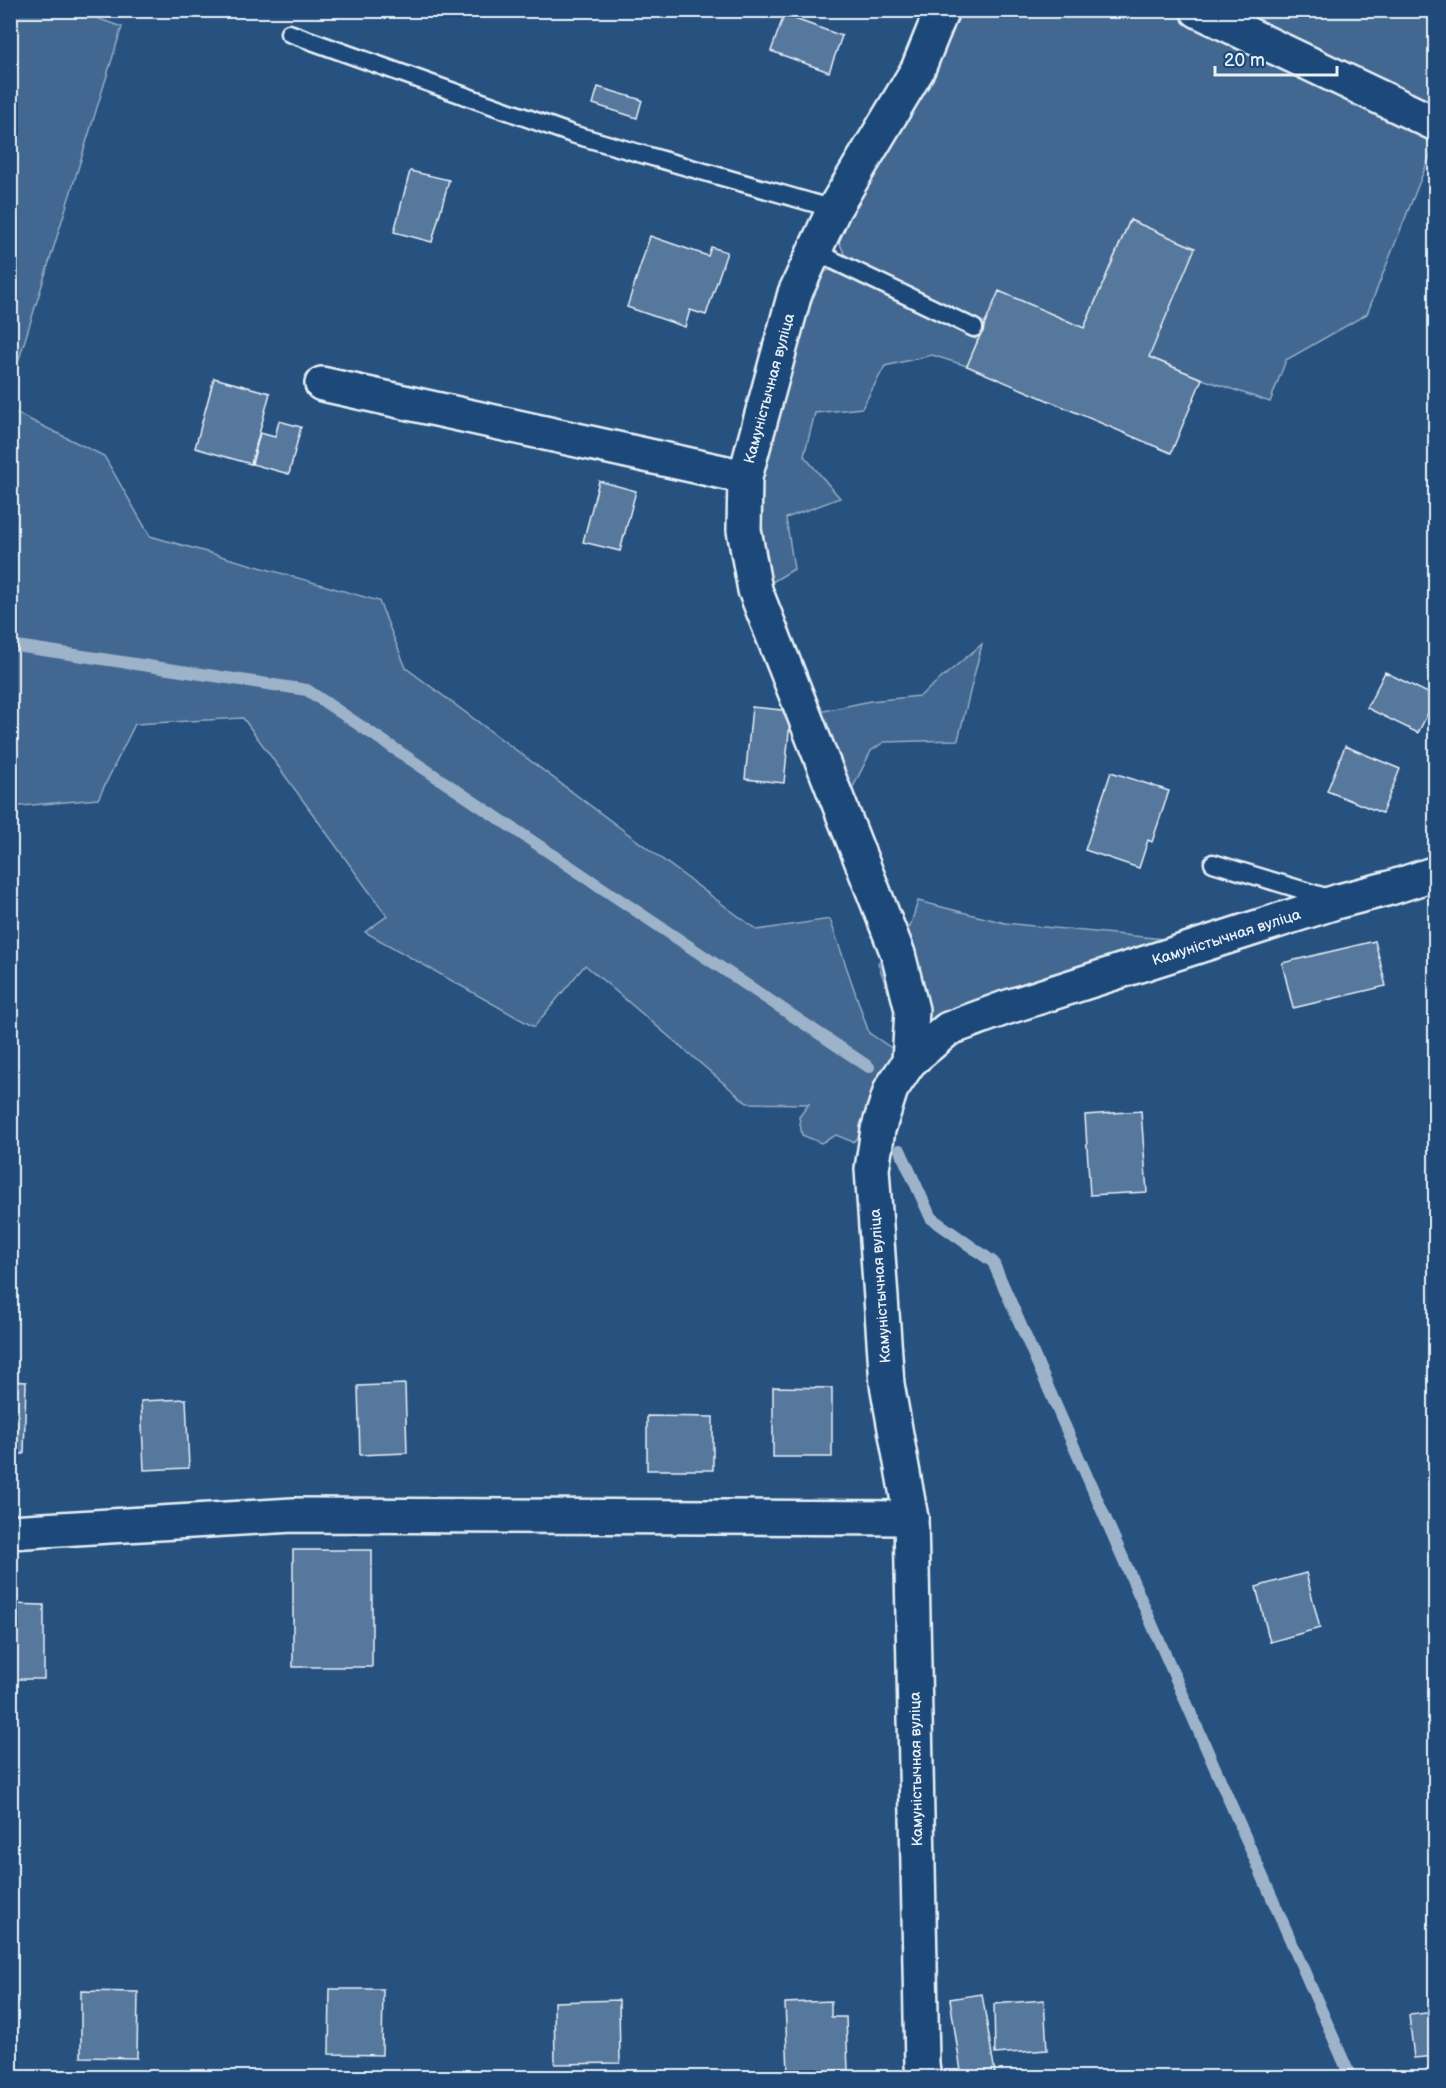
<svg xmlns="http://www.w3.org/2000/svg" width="1446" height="2088" viewBox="0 0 1446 2088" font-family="'Balsamiq Sans',sans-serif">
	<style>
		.green { fill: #436891; stroke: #96acc4; stroke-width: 1.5 }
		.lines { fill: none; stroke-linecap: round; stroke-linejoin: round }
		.stream { stroke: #9db3c9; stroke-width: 12 }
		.building { fill: #57789d; stroke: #e8f1f8; stroke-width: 1.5 }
		.service-casing { stroke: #e8f1f8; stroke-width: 21 }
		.minor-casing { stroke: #e8f1f8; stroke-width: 38 }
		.service { stroke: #1f4a7a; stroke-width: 16 }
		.minor { stroke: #1f4a7a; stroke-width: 33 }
		.labels { text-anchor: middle; stroke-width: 6; stroke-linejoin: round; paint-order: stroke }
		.street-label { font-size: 15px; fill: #e8f1f8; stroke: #1f4a7a }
	</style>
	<rect width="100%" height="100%" fill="#27517f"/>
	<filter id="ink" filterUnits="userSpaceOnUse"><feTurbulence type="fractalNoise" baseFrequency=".0167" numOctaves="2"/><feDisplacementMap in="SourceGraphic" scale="12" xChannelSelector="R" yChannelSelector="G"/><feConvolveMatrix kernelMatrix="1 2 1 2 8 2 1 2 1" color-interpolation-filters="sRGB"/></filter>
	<g filter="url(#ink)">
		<!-- green -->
		<path class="green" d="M11,10L77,11L122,27L11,385Z
			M954,11H1170L1435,138V143L1367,314L1286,360L1270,402L1202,379L1149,357L1130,220L1084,328L985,323L845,256L838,239L843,218Z
			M1227,11H1435V109Z
			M830,270L978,340L967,366L932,355L885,366L862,408L815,413L804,456L840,498L786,518L794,569L764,587L756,467L801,313L818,273Z
			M10,410L104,456L150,536L379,601L406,668L757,930L830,919L869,1033L902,1055L904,1019L889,995L878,963L890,950L894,935L910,927L918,901L1005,923L1164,939L1178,937L944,1021L867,1131L853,1142L836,1135L821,1143L802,1135L799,1117L809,1104L747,1103L585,965L534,1027L365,932L387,916L243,718L135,724L98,799L11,807Z
			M982,644L958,740L884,742L871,751L849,795L819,712L870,701L920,696Z"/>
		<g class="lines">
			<!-- stream -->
			<path class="stream" d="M10,645L307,690L869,1067
				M900,1150L931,1218L993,1262L1351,2078"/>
		</g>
		<!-- building -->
		<path class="building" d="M784,15L842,36L829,72L771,51Z
			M598,87L642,100L637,118L593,104Z
			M410,171L449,180L432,242L394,232Z
			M1130,220L1195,248L1149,357L1202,379L1171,453L967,366L999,291L1084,328Z
			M650,236L708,256L711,247L727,252L706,315L690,310L685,327L627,307Z
			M214,378L270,393L251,464L195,448Z
			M279,421L301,427L289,474L252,464L260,433L275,437Z
			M599,481L636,491L620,551L583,542Z
			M1385,672L1436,697L1418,733L1367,708Z
			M752,707L791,711L784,783L745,779Z
			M1345,746L1400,769L1382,813L1327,791Z
			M1111,772L1169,791L1152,842L1148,840L1139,868L1085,850Z
			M1375,941L1386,986L1293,1008L1282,963Z
			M1141,1111L1147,1192L1090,1195L1085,1115Z
			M10,1381L26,1382L24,1454H10Z
			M405,1384L407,1453L360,1455L358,1386Z
			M773,1387L832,1388V1457H773Z
			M186,1399L189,1468L144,1470L141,1401Z
			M647,1416L713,1417V1470H647Z
			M293,1550H372V1667H293Z
			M1306,1573L1320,1628L1270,1642L1256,1587Z
			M10,1604L44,1605V1679H10Z
			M330,1989H383L382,2055L329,2054Z
			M81,1991L138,1992L137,2058L81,2057Z
			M982,1994L995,2073L962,2078L950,1999Z
			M619,2000L620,2063L555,2064L554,2002Z
			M1044,2000L1047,2050L995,2054L994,2004Z
			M831,2001V2017H846L848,2070L788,2072L785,2003Z
			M1435,2012L1436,2056L1414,2058L1409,2015Z"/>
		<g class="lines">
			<!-- service casing -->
			<g class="service-casing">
				<path id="service" d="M289,33L572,134L834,209
					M814,251L974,328
					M1213,863L1332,899"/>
			</g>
			<!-- minor casing -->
			<g class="minor-casing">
				<g id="minor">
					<path d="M1197,10L1436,124"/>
					<path id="s1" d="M322,384L745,477L795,293L834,209L918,69L942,10"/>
					<path d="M745,477L744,530L755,590L898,954L912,1010L909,1062"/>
					<path d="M10,1532L293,1515L911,1518"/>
					<path id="s2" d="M924,2078L922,2065L911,1518L887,1384L872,1169L878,1130L891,1089L909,1062L948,1029L1005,1008L1339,901L1390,888L1436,873"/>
				</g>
			</g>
			<!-- service -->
			<use href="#service" class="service"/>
			<!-- minor -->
			<use href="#minor" class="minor"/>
		</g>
	</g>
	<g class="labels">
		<!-- street labels -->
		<g class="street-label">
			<text dy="5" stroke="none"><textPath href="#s1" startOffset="525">Камуністычная вуліца</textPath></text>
			<text dy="5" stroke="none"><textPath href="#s2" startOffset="1371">Камуністычная вуліца</textPath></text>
			<text transform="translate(880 1286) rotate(-94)" y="5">Камуністычная вуліца</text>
			<text transform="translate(916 1769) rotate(-91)" y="5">Камуністычная вуліца</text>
		</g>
	</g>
	<!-- margin -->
	<rect width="1446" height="2088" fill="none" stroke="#1f4a7a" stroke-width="36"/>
	<rect x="18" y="18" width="1410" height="2052" fill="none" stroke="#e8f1f8" stroke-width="2" filter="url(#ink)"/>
	<!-- scale -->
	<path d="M1215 66v9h122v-9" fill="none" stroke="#e8f1f8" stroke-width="3"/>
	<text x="1224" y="66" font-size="18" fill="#e8f1f8" stroke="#1f4a7a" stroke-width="4.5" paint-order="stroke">20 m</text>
</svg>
